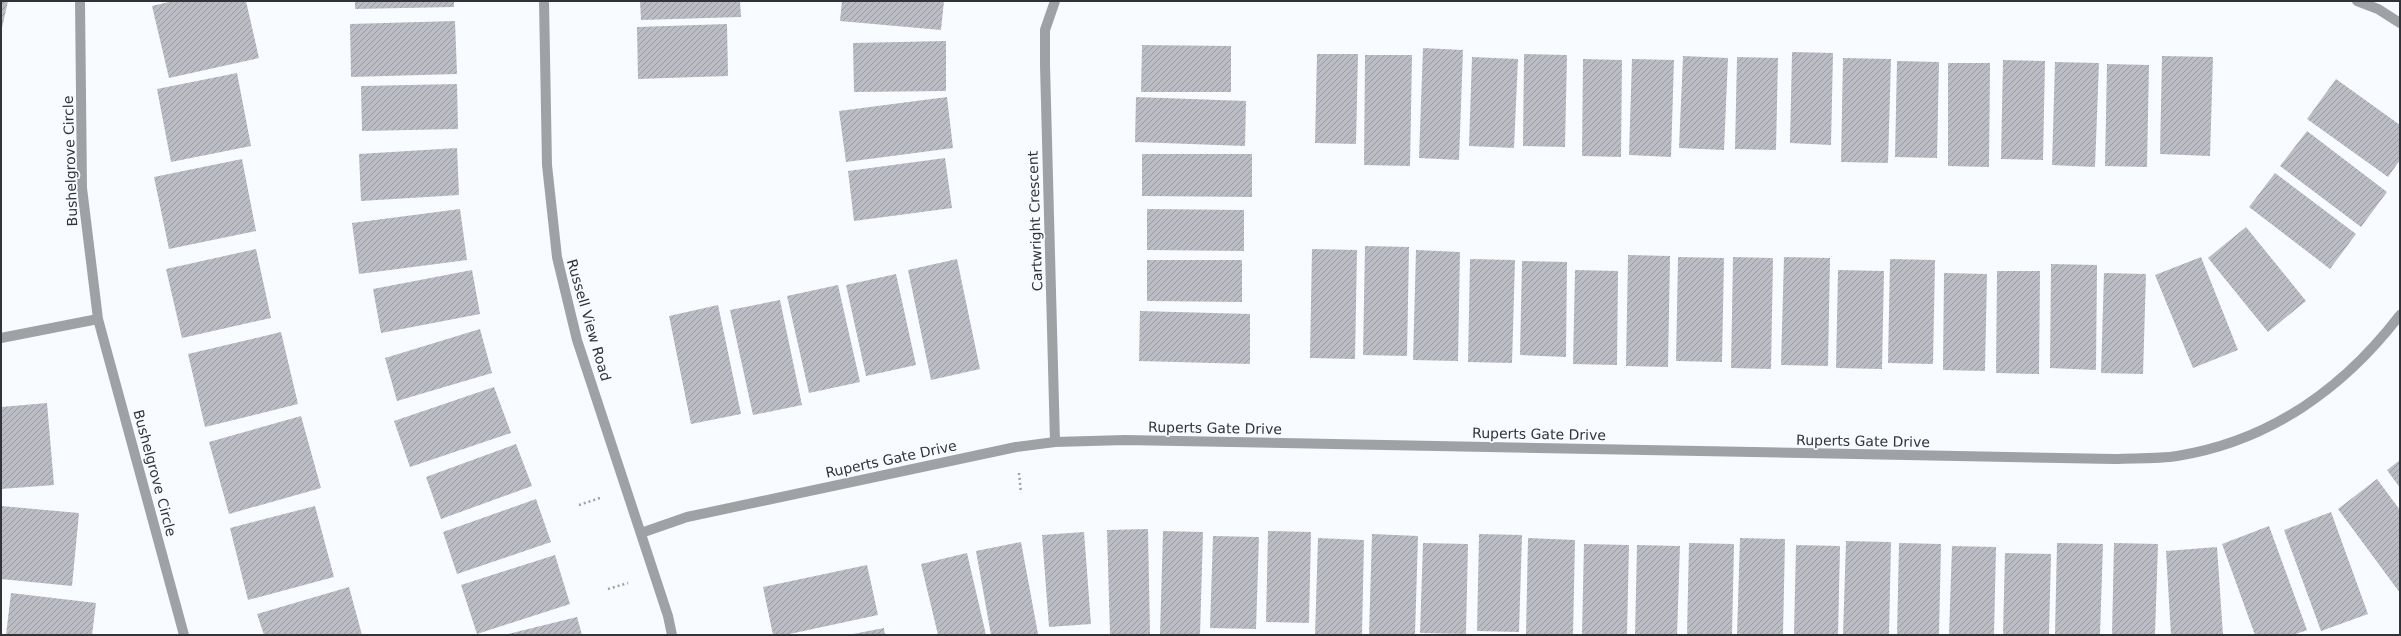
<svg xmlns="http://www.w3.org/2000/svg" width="2401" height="636" viewBox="0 0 2401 636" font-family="'DejaVu Sans',sans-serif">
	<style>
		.building { fill: url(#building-hatch) }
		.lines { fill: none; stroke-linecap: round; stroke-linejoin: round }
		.path { stroke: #9ea0a4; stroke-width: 2.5; stroke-dasharray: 2 3; stroke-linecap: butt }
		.minor { stroke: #9fa2a4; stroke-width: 10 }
		.labels { text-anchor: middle; stroke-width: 3.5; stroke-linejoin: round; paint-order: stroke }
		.street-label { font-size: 14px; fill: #323336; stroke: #f8fbff }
	</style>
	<defs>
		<pattern id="building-hatch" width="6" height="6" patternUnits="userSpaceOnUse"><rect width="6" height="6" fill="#bcbdc4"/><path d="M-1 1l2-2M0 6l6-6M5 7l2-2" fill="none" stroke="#999aa0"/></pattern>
	</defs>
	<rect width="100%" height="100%" fill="#f8fbff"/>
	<!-- building -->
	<path class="building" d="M1,1H8L2,28H1Z
		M173,1H246L259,58L169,78L152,6Z
		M355,1H454V7L355,9Z
		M640,1H740L741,17L641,20Z
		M842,1H944L941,30L840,21Z
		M455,21L457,74L351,77L350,24Z
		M727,24L728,76L638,79L637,27Z
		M946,41V91L854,92L853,43Z
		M1142,45L1231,46V92H1141Z
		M1423,48L1463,50L1459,160L1419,158Z
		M1792,52L1833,53L1831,145L1790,143Z
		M1317,54H1358L1356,144L1315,143Z
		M1524,54L1567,55L1565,147L1523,146Z
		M1365,55H1412L1410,166L1364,165Z
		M1683,56L1728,58L1724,150L1679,148Z
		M2162,56L2213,57L2210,156L2160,154Z
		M1472,57L1518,59L1514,148L1469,146Z
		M1737,57L1778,58L1776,150L1735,149Z
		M1843,58L1891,59L1888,163L1841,162Z
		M1583,59L1622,60L1621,157L1582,156Z
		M1632,59L1674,60L1671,157L1629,155Z
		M2003,60L2045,61L2043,160L2001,159Z
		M1897,61L1939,62L1937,158L1895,157Z
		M2055,62L2099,63L2095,167L2052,165Z
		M1948,63H1990L1989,167L1948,166Z
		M2107,64L2149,65L2147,167L2105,166Z
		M237,73L251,146L171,162L157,89Z
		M2336,79L2400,125V160L2388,177L2307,119Z
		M457,84L458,129L362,131L361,86Z
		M947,97L953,148L846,162L839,111Z
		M1136,97L1246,101L1245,146L1135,142Z
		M2307,131L2387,192L2361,227L2280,166Z
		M457,148L459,195L361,201L359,154Z
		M1142,154H1252V197L1142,196Z
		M945,158L952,208L854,221L848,171Z
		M242,159L256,231L169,249L154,177Z
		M2275,173L2356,234L2330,269L2249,207Z
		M460,209L467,260L359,274L352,223Z
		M1147,209L1244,210V251L1147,250Z
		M2246,227L2306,301L2268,332L2208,258Z
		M1365,246L1409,247L1407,356L1363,355Z
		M256,249L271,318L182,338L166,269Z
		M1312,249L1357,250L1355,359L1310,358Z
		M1416,250L1460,252L1458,361L1413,360Z
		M1628,255L1670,256L1668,367L1626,366Z
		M1678,257L1724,258L1722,362L1676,361Z
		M1733,257L1773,258L1771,369L1731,368Z
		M1784,257L1830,258L1828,366L1781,365Z
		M2201,257L2238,350L2193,368L2155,275Z
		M957,259L980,369L931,380L908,270Z
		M1470,259L1515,260L1512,363L1468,362Z
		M1890,259L1935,260L1933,364L1888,363Z
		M1147,260H1242V302L1147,301Z
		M1522,261L1567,262L1566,357L1520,355Z
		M2051,264L2097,265L2096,370L2050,368Z
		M472,270L480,314L381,333L373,289Z
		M1575,270L1618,271L1617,365L1573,364Z
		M1838,270L1884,271L1882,369L1836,368Z
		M1997,271H2040L2039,374L1996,373Z
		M1944,273L1987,274L1985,371L1943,370Z
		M2104,273L2146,274L2143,374L2101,373Z
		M896,274L916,365L866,376L846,285Z
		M838,285L860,382L809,393L787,296Z
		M780,300L802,405L753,415L730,310Z
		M718,305L741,414L691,424L669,316Z
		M1140,311L1250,314V364L1139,361Z
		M480,329L492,373L397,401L385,358Z
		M281,332L298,404L205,427L188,354Z
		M494,387L511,433L410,467L394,421Z
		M47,403L54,485L1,489V407Z
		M301,416L321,488L229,514L209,442Z
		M516,444L532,486L441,519L426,477Z
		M2400,460V488L2387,470Z
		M2377,479L2400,510V593L2338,509Z
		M536,499L551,542L457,574L443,532Z
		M1,506L79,513L72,586L1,579Z
		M315,506L334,577L248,600L230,528Z
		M2331,512L2368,614L2321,631L2284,530Z
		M2269,526L2307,630L2293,635H2255L2222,544Z
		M1148,529L1150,635H1110L1107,530Z
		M1163,531L1203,532L1200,635H1160Z
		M1268,531L1311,532L1309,623L1266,622Z
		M1084,532L1091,624L1049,627L1042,535Z
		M1372,534L1418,536L1415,635H1369Z
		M1479,534L1522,535L1519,632L1477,631Z
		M1213,536L1259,537L1256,629L1210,628Z
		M1318,538L1364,540L1362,635H1315Z
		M1528,538L1575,540L1573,635H1526Z
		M1740,538L1785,539L1783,635H1737Z
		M1846,541L1891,542L1889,635H1843Z
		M1021,542L1038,634L991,635L976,551Z
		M1423,543L1468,544L1466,634L1420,633Z
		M1689,543L1734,544L1732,635H1687Z
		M1899,543L1941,544L1939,635H1897Z
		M2057,543L2103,544L2100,635H2055Z
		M2114,543L2158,544L2155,635H2112Z
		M1584,544L1629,545L1627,635H1582Z
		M1637,545L1680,546L1677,635H1635Z
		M1796,545L1840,546L1838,635L1794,634Z
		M1952,546L1996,547L1994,635H1949Z
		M2217,547L2223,635H2171L2166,551Z
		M967,553L986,635H938L921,564Z
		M2005,553L2051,554L2049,635H2003Z
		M555,555L570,604L477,634L461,585Z
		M867,565L878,615L785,635H773L763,587Z
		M349,587L362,635H264L257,614Z
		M11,593L96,603L92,635H6Z
		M577,617L582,635H508V634Z
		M884,628L885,635H853V634Z"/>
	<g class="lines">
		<!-- path -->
		<path class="path" d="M1019,473L1021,493
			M579,505L600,498
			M608,589L628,583"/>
		<!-- minor -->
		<path class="minor" d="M80,1L82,188L98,319L184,635
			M544,1L547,165L557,257L577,340L668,616L672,635
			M1055,1L1045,30V65L1055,442
			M2357,1L2378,9L2400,23
			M1,338L98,319
			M641,533L687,517L1016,447L1055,442L1125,440L2114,459C2134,458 2157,459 2177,456C2270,441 2344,388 2400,315"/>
	</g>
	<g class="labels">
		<!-- street labels -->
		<g class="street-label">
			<text transform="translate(70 161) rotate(-92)" y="5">Bushelgrove Circle</text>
			<text transform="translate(1035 221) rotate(-92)" y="5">Cartwright Crescent</text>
			<text transform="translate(589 320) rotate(74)" y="5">Russell View Road</text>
			<text transform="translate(1215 428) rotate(1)" y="5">Ruperts Gate Drive</text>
			<text transform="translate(1539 434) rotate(1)" y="5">Ruperts Gate Drive</text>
			<text transform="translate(1863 441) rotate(1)" y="5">Ruperts Gate Drive</text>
			<text transform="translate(891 459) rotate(-12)" y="5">Ruperts Gate Drive</text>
			<text transform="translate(155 473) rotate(75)" y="5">Bushelgrove Circle</text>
		</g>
	</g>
	<!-- border -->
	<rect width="2401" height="636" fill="none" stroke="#323336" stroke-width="4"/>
</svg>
